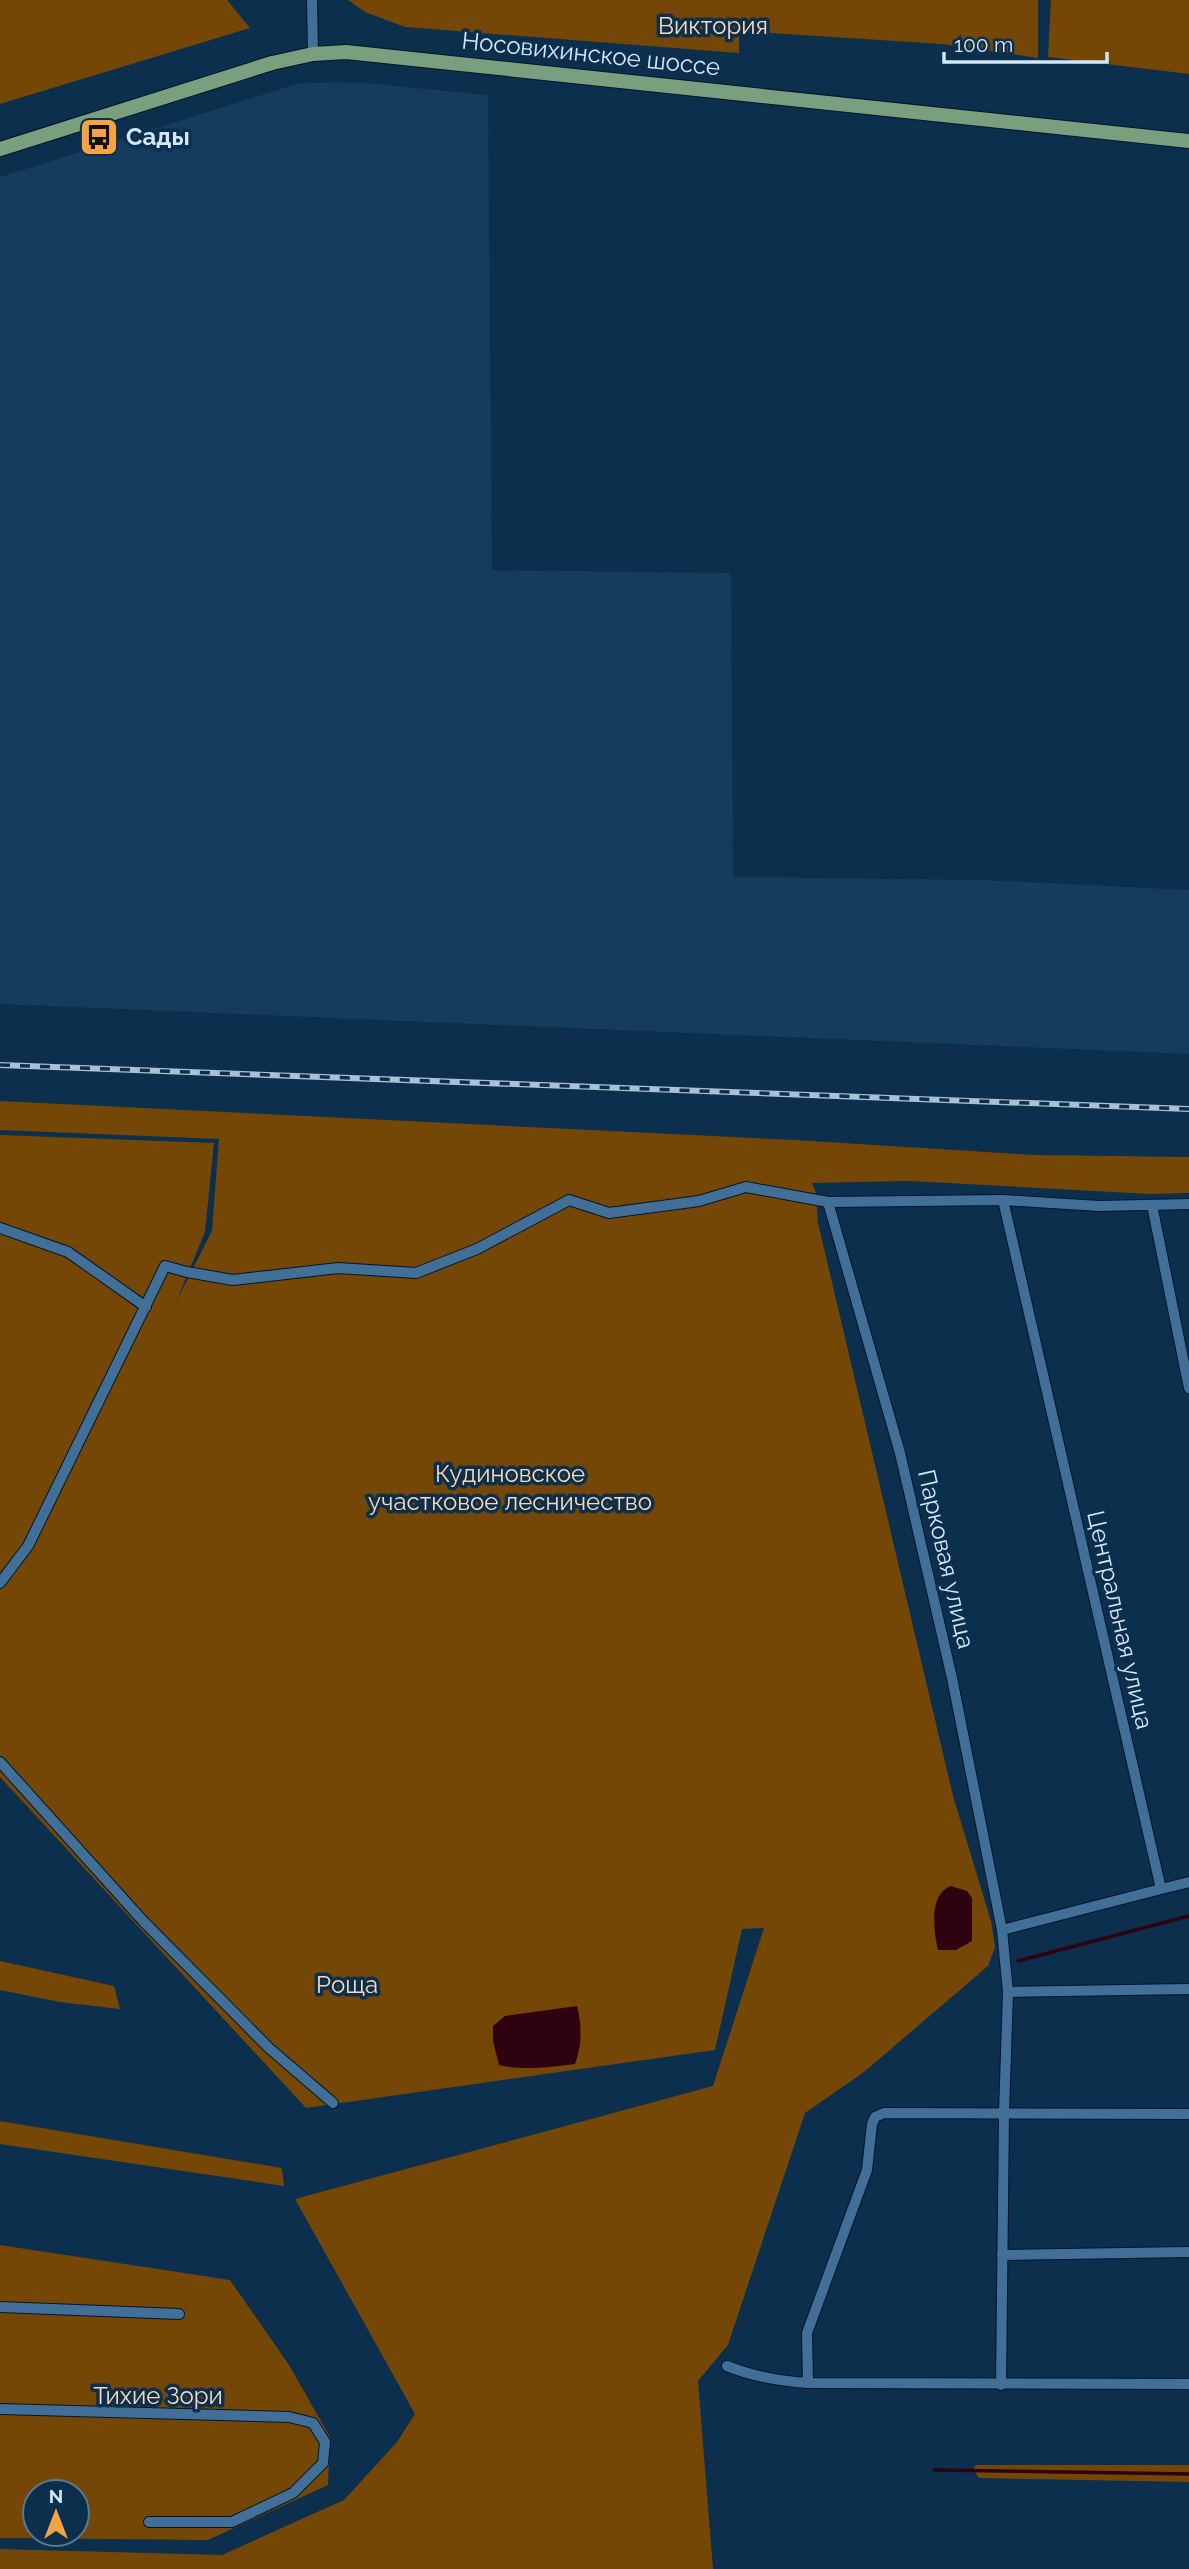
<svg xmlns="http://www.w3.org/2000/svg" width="1189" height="2569" viewBox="0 0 1189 2569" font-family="Raleway,sans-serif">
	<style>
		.built { fill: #133c5d }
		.green { fill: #744707; fill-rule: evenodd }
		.water { fill: #2f0210 }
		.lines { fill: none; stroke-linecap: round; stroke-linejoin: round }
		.stream { stroke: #2f0210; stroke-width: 3.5 }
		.minor-casing { stroke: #01162a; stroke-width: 12 }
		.major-casing { stroke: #01162a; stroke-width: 16 }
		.minor { stroke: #426f98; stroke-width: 10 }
		.major { stroke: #799f7e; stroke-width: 14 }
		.rail-casing { stroke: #a9c0d5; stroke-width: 6 }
		.rail { stroke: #0b2f4c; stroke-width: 3.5; stroke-dasharray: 10; stroke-linecap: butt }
		.labels { text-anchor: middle; stroke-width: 7; stroke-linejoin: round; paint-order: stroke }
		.park-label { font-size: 24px; fill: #fcd8b4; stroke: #0b2f4c }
		.street-label { font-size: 24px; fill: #d4e7fa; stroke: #0b2f4c }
		.poi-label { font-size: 24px; font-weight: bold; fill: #d4e7fa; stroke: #0b2f4c; text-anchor: start }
	</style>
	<rect width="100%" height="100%" fill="#0b2f4c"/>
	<!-- built -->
	<path class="built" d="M355,82L488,95L492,570L731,573L733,877L985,880L1189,890V1054L0,1004V177L300,83Z"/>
	<!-- green -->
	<path class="green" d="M0,0H227L250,28L0,104Z
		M348,0H1038V58L942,44L739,31V53L405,27L365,12Z
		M1051,0H1189V74L1048,57Z
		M0,1101L795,1140L1034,1155L1189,1157V1193L1150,1194L910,1181L812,1183L816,1193L818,1223L953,1796L991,1921L995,1947L988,1966L864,2072L805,2113L728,2345L698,2381L713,2569H0V2549L222,2555L344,2500L397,2442L415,2414L295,2199L713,2086L764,1928L742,1929L715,2050L306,2108L0,1777V1135L214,1143L205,1232L176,1302L212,1231L219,1139L0,1130Z
		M0,1961L114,1986L120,2009L60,2002L0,1990Z
		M0,2121L282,2168L284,2186L0,2144Z
		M0,2245L230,2280L289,2365L330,2437L328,2485L208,2540L0,2538ZM35,2492H77V2534H35Z
		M976,2465H1189V2482L979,2478L973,2469Z"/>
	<!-- water -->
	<path class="water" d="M951,1886L967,1891L972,1898V1941L956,1950H938C934,1932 928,1894 951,1886Z
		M577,2006C582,2026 582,2045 575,2064C549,2067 525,2071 499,2065L493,2041V2026L505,2016Z"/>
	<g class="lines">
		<!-- stream -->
		<path class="stream" d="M1018,1961L1189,1916
			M934,2470L1189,2474"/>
		<!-- minor casing -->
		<g class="minor-casing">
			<path id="minor" d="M312,0L313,54
				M828,1202L900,1453L952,1678L1002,1930L1008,1992L1004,2113L1001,2385
				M1152,1205L1189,1388
				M0,1228L68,1252L146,1307
				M0,1583L28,1546L165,1266L187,1272L233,1280L338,1268L416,1273L477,1249L569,1200L609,1213L699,1201L746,1187L828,1202L1003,1200L1099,1206L1189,1204
				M0,1762L144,1922L269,2048L333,2103
				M1161,1889L1189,1882
				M1002,1930L1161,1889L1003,1200
				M1008,1992L1189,1989
				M1002,2255L1189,2252
				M0,2307L179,2314
				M727,2366C754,2377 779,2381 808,2383L1189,2384
				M808,2383L807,2333L867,2170L872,2124L875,2117L884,2113L1189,2114
				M0,2409L289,2417L313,2423L325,2442L323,2463L293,2493L232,2522H149"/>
		</g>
		<!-- major casing -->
		<g class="major-casing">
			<path id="major" d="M0,149L272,63L313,54L346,52L1189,141"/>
		</g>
		<!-- minor -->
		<use href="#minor" class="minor"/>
		<!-- major -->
		<use href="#major" class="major"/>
		<!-- rail casing -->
		<g class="rail-casing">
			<path id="rail" d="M0,1065L1189,1109"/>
		</g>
		<!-- rail -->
		<use href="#rail" class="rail"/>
	</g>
	<!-- icons -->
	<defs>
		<g id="bus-square" transform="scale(2.0125)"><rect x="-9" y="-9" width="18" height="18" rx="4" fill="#f4a344" stroke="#0b2f4c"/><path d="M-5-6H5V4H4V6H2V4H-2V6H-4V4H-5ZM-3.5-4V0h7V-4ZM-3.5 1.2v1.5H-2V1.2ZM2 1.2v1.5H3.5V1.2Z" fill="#111"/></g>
	</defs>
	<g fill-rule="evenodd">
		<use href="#bus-square" x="99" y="137"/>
	</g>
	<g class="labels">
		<!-- park labels -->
		<g class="park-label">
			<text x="713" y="34">Виктория</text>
			<text x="510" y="1482">Кудиновское<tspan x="510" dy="28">участковое лесничество</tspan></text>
			<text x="347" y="1993">Роща</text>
			<text x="158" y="2404">Тихие Зори</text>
		</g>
		<!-- street labels -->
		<g class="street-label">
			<text transform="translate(591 54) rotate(6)" y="8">Носовихинское шоссе</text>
			<text transform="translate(946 1559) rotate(77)" y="8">Парковая улица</text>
			<text transform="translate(1120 1620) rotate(77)" y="8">Центральная улица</text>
		</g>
		<!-- poi labels -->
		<g class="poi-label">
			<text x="126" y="145">Сады</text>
		</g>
	</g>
	<!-- north arrow -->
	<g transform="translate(56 2513)"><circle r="33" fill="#0b2f4c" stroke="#5b7992" stroke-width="2"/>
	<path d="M0-5L12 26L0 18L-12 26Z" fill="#f4a344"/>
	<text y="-10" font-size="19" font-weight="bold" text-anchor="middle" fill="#d4e7fa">N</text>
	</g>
	<!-- scale -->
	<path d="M944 52v10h163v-10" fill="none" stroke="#d4e7fa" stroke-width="3.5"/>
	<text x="954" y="52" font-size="21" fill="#d4e7fa" stroke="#0b2f4c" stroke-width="5" paint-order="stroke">100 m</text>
</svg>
